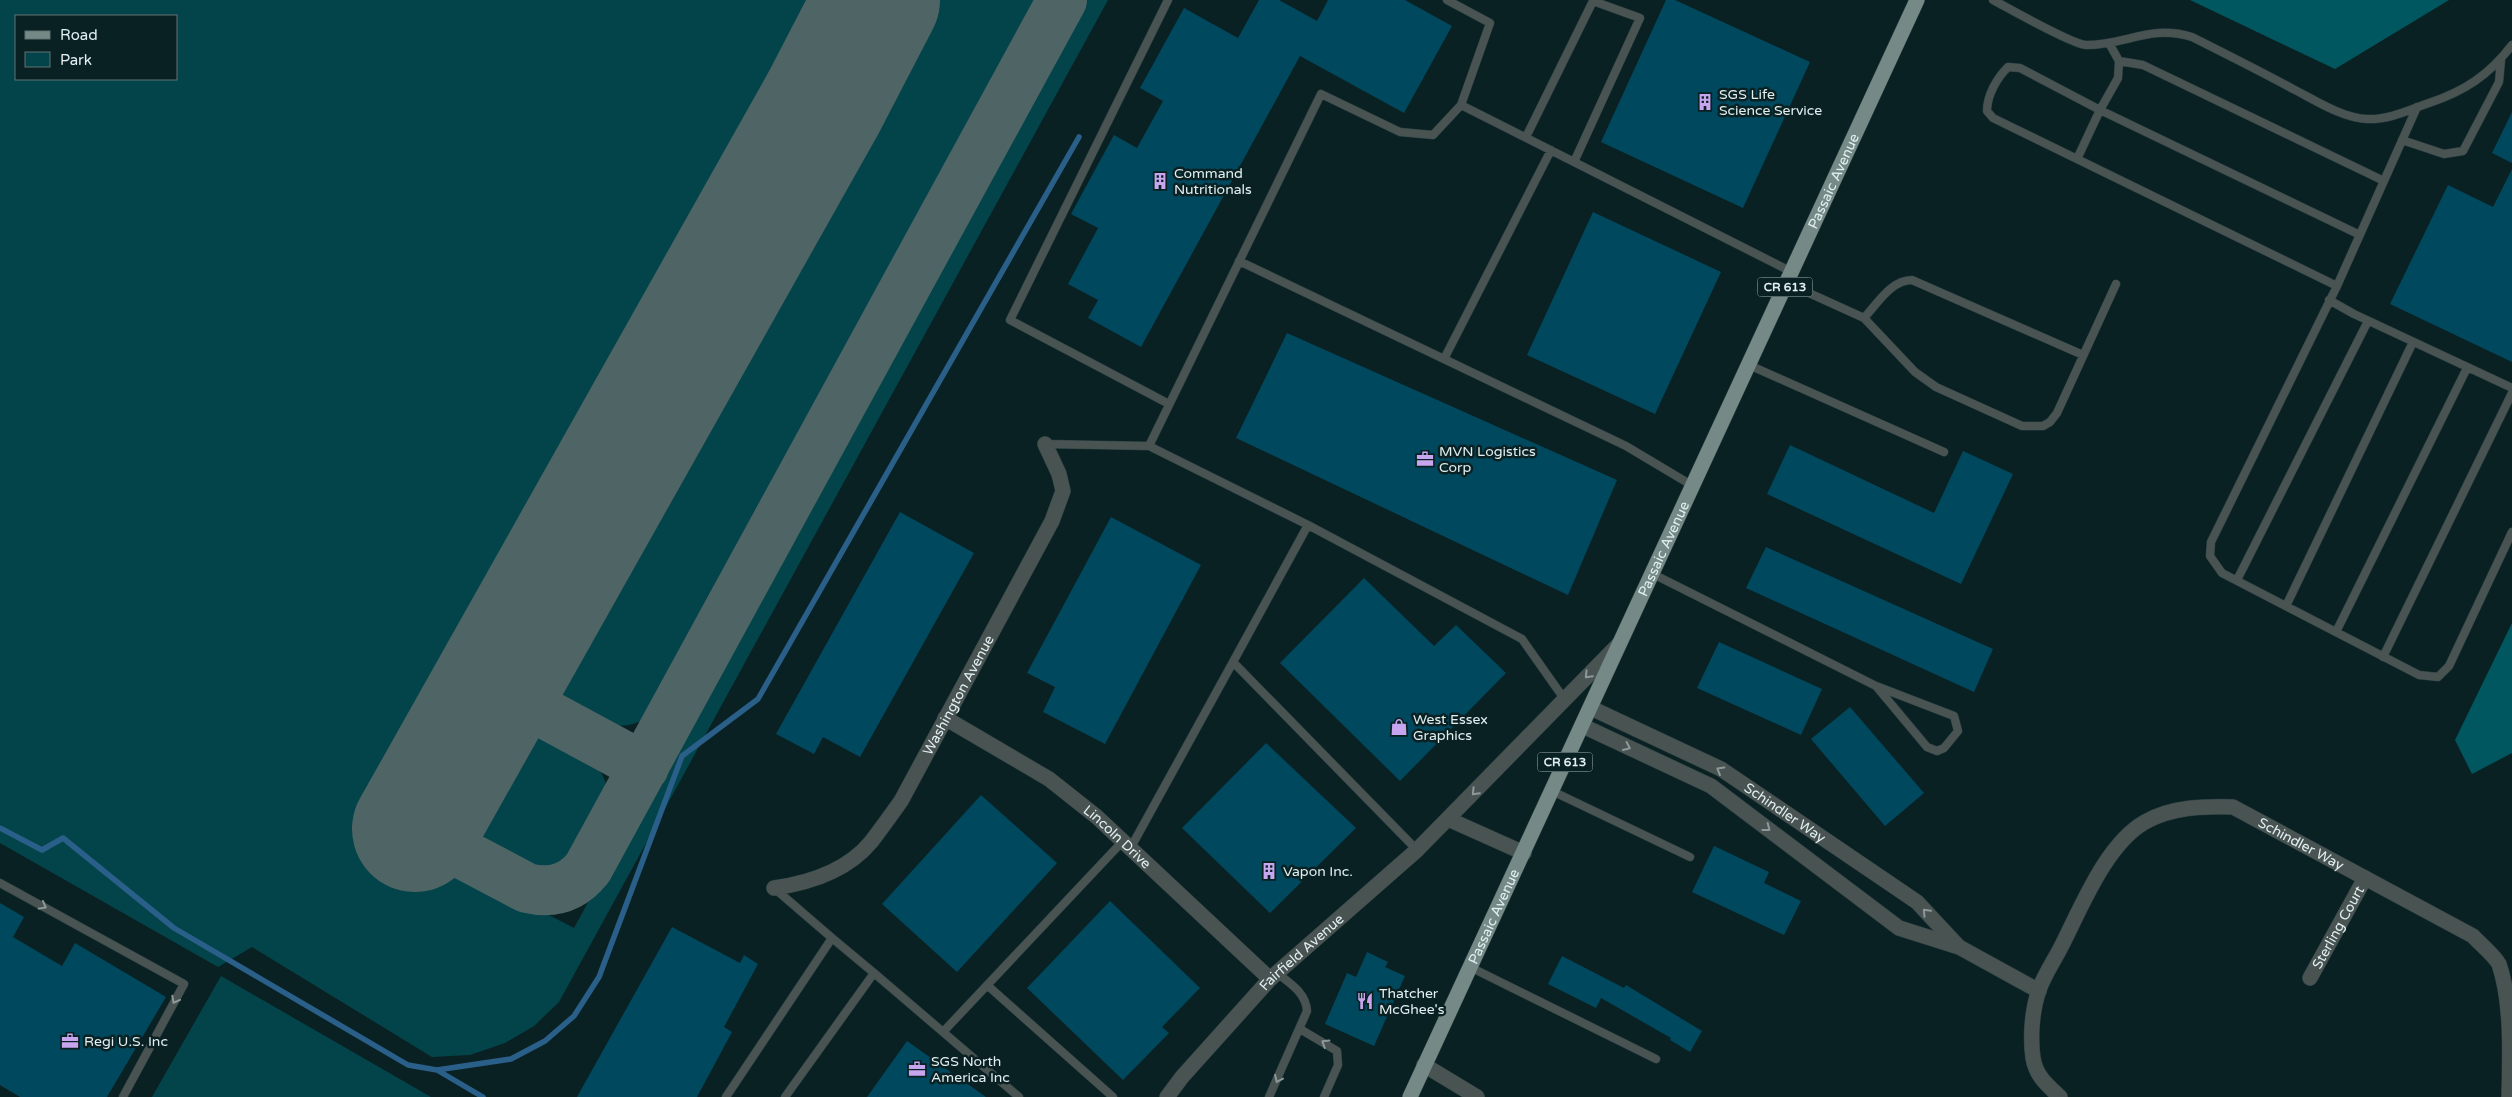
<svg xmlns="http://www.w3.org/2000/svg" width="2512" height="1097" viewBox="0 0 2512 1097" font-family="'Varela Round',sans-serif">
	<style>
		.green { fill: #03444a; fill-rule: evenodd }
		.forest { fill: #00575f }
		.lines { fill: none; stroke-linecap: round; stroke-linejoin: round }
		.stream { stroke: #295f89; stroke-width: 5.5 }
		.taxiway { stroke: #4f6465; stroke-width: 50 }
		.runway { stroke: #4f6465; stroke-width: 126 }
		.building { fill: #00485e }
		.lane-casing { stroke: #283e40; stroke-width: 9 }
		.street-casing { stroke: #283e40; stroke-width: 16 }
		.primary-casing { stroke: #283e40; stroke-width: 16 }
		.lane { stroke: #495352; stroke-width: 8 }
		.street { stroke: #495352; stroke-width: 15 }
		.primary { stroke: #758a86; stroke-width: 15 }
		.oneway { stroke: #8d9999 }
		.labels { text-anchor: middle; stroke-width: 5; stroke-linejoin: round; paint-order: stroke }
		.shield { fill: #0a2123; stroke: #a0b1b2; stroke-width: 1 }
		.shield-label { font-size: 12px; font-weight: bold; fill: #e1eff0 }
		.poi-label { font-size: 14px; fill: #e1eff0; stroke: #0a2123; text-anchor: start }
		.street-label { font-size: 14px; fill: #e1eff0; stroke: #0a2123 }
	</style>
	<rect width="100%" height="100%" fill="#0a2123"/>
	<!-- green -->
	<path class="green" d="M0,0H826L376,825L574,928L1081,0H1108L559,1002L534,1026L505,1043L470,1055L432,1057L252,947L218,967L0,843ZM16,16H176V79H16Z
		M908,0H1043L668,688C662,696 656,710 648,716C619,741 556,714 551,679C550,665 554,653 557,641Z
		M536,735C565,740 601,755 607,789C609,803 597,819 590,831C586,839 582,851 575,857C553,879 521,870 499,854C492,850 481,845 477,839C471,831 468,812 471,802C476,786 497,753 511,743C517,738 528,737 536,735Z
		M221,976L431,1097H152Z"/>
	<!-- forest -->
	<path class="forest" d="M2190,0H2449L2335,69Z
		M2512,623V753L2472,774L2455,740Z"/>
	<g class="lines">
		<!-- stream -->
		<path class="stream" d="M0,828L42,850L63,838L174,928L408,1065L437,1070L511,1059L545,1041L574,1016L599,977L682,756L758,699L1079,137
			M437,1070L483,1097"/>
		<!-- taxiway -->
		<path class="taxiway" d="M494,686L644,767
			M415,829L527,888C552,894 572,888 588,868L1062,0"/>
		<!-- runway -->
		<path class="runway" d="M415,829L824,102L877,0"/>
	</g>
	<!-- building -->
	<path class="building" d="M1259,0H1279L1317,21L1328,0H1405L1452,26L1404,113L1300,56L1141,347L1088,318L1098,300L1068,284L1098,228L1071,214L1114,135L1137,148L1163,101L1140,88L1184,8L1238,38Z
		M1666,0H1675L1810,62L1743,208L1601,142Z
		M2512,112V163L2492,153Z
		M2512,169V362L2390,304L2448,185L2493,207Z
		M1593,212L1721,272L1655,414L1527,355Z
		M1287,333L1617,480L1568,595L1236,438Z
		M1790,445L1934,513L1963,451L2013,474L1961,584L1767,494Z
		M900,512L974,553L860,757L823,737L814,754L776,734Z
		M1111,517L1201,565L1105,744L1043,712L1055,687L1027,673Z
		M1766,547L1993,649L1974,692L1746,588Z
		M1364,578L1434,646L1456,625L1506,673L1400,781L1280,663Z
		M1719,642L1822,689L1801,735L1697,688Z
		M1850,707L1924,793L1885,826L1811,739Z
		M1266,743L1356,828L1270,913L1182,828Z
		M981,795L1057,863L957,972L882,904Z
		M1714,846L1769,872L1764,883L1801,901L1784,935L1692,892Z
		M1110,901L1200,988L1162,1027L1169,1033L1123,1080L1027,988Z
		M0,903L24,917L13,937L62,966L75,943L166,997L107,1097H20L0,1085Z
		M672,927L740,963L744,955L758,964L724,1027L732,1032L697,1097H577Z
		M1367,952L1388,962L1385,967L1405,976L1374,1046L1325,1024L1347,973L1356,977Z
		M1562,956L1624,988L1626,985L1702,1031L1690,1052L1670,1040L1671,1038L1601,998L1596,1008L1548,984Z
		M907,1041L986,1097H867Z"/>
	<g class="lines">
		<!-- lane casing -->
		<g class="lane-casing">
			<path id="lane" d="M1168,0L1010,320L1169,404
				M1447,0L1490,23L1461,105
				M1993,0C2010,9 2071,44 2086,45C2127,45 2150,24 2192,37C2226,54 2260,71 2293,89C2315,100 2342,118 2367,119C2389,120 2409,110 2429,103C2465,91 2489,75 2512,45
				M2109,43L2119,61L2118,78L2100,110L2020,68L2008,67C1997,78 1987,95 1987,111L1993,118L2337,286L2211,542L2210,556L2222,573L2419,675L2438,677L2449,666L2512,532
				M2119,61L2143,65L2384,181
				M1526,137L1593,1L1640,18L1574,162
				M2402,140L2444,154L2463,151L2499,82L2501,60
				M2077,159L2100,110L2360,235
				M1239,261L1626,446L1693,486
				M1787,283L1864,318L1915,372L1936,387L2022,426H2043L2050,422L2057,413L2116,284
				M2337,286L2417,107
				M2329,300L2354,314L2512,388
				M1864,318C1877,304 1891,280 1912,280L2083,355
				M1444,359L1551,150
				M1749,365L1944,452
				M1045,444L1149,446
				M1653,574L1876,686L1927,747L1937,751L1944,748L1958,731L1954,716L1876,686
				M2237,580L2368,321
				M2286,606L2413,342
				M2336,632L2467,368
				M2383,657L2512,393
				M1233,662L1308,525
				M1565,700L1522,639L1308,525L1149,446L1321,94L1400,132L1433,135L1461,105L1792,272
				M1552,791L1690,857
				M1130,849L1233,662L1417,850
				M0,883L184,984L123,1097
				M832,938L874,973
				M1470,967L1656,1059
				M987,985L1113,1097
				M1300,1029L1337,1051L1338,1065L1324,1097
				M943,1032L1122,842
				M726,1097L832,938L774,888
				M785,1097L874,973L1019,1097
				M1269,1097L1307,1011C1306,993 1291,984 1277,973"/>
		</g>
		<!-- street casing -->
		<g class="street-casing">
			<g id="street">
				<path id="s1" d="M1591,708L1721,769L1917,902L1958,946"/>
				<path id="s2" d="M945,718L1049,779L1097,817L1270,979"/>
				<path d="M1583,726L1711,786L1899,928L1959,947L2039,991"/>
				<path d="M1448,819L1524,853"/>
				<path id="s3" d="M774,888C809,883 847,871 871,842C881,829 891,815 901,801L1052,521L1063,491L1059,474L1045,444"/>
				<path id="s4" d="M2310,978L2365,878"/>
				<path d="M1424,1065L1477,1097"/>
				<path id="s5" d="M1167,1097L1182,1077L1270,979L1417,850L1618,645"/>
				<path id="s6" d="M2060,1097C2047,1085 2036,1076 2033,1058C2030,1037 2032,1010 2039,990C2044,975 2054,961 2061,947C2081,908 2106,844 2145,822C2171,807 2203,806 2233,807L2473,936C2481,945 2493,954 2499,964C2512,1002 2510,1055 2509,1097"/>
			</g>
		</g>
		<!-- primary casing -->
		<g class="primary-casing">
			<g id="primary">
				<path id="s7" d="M1410,1097L1917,0"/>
			</g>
		</g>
		<!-- lane -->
		<use href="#lane" class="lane"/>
		<!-- street -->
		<use href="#street" class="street"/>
		<!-- primary -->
		<use href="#primary" class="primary"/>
	</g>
	<!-- one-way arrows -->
	<defs><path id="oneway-chevron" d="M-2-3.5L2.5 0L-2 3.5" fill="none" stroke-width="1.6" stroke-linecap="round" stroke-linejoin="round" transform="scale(1.25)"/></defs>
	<g class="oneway">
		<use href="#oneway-chevron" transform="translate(1588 675) rotate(134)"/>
		<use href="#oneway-chevron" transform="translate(1627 747) rotate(25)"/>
		<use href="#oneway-chevron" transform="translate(1720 770) rotate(-150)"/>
		<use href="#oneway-chevron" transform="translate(1475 792) rotate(134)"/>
		<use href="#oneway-chevron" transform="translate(1767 828) rotate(37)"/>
		<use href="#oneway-chevron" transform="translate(43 906) rotate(29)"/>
		<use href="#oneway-chevron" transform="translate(1926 912) rotate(-133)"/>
		<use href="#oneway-chevron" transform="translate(175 1000) rotate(118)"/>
		<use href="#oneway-chevron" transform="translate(1325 1043) rotate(-148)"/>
		<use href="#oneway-chevron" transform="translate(1278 1079) rotate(115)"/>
	</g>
	<!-- icons -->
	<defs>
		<g id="building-bare" transform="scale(1.35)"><path d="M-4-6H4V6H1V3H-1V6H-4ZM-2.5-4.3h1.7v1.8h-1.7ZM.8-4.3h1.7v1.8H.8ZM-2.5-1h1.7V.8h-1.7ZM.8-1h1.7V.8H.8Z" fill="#c8a6ef" stroke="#0a2123" stroke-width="2.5" paint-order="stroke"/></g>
		<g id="office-bare" transform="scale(1.35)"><path d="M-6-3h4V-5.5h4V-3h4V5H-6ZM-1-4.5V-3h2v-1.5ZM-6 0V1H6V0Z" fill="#c8a6ef" stroke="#0a2123" stroke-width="2.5" paint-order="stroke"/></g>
		<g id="shop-bare" transform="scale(1.35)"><path d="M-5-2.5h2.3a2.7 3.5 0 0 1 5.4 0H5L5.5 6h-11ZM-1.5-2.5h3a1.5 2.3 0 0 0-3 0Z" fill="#c8a6ef" stroke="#0a2123" stroke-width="2.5" paint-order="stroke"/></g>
		<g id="restaurant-bare" transform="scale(1.35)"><path d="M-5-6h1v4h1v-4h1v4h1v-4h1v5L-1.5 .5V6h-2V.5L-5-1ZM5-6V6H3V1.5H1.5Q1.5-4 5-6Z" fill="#c8a6ef" stroke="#0a2123" stroke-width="2.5" paint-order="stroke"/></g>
	</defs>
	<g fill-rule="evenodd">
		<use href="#building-bare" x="1705" y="102"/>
		<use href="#building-bare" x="1160" y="181"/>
		<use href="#office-bare" x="1425" y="459"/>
		<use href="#shop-bare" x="1399" y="727"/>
		<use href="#building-bare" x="1269" y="871"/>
		<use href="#restaurant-bare" x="1365" y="1001"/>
		<use href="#office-bare" x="70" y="1041"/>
		<use href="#office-bare" x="917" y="1069"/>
	</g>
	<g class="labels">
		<!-- shield labels -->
		<g class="shield">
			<rect x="1757.5" y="277.5" width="55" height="19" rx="4"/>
			<rect x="1537.5" y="752.5" width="55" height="19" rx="4"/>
		</g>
		<g class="shield-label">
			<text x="1785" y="291">CR 613</text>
			<text x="1565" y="766">CR 613</text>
		</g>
		<!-- poi labels -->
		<g class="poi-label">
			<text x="1719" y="99">SGS Life<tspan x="1719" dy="16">Science Service</tspan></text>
			<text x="1174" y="178">Command<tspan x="1174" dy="16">Nutritionals</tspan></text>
			<text x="1439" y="456">MVN Logistics<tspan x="1439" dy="16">Corp</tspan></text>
			<text x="1413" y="724">West Essex<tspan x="1413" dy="16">Graphics</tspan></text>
			<text x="1283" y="876">Vapon Inc.</text>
			<text x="1379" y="998">Thatcher<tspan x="1379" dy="16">McGhee's</tspan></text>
			<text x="84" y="1046">Regi U.S. Inc</text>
			<text x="931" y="1066">SGS North<tspan x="931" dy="16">America Inc</tspan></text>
		</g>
		<!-- street labels -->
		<g class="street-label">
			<text dy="5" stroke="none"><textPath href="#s7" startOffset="1009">Passaic Avenue</textPath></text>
			<text dy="5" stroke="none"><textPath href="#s7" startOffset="604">Passaic Avenue</textPath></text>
			<text dy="5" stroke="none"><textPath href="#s3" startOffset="281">Washington Avenue</textPath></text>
			<text dy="5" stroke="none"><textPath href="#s1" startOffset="221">Schindler Way</textPath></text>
			<text dy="5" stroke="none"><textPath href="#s2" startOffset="210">Lincoln Drive</textPath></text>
			<text dy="5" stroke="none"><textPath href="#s6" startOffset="486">Schindler Way</textPath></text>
			<text dy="5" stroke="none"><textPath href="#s7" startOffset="199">Passaic Avenue</textPath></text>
			<text dy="5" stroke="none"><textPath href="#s4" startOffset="58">Sterling Court</textPath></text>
			<text dy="5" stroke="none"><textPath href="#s5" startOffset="198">Fairfield Avenue</textPath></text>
		</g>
	</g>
	<!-- legend -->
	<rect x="15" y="15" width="162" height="65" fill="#0a2123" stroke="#607375"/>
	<rect x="25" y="31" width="25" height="8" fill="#758a86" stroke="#607375"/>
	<text x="60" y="40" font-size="15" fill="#e1eff0">Road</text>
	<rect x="25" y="52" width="25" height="15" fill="#03444a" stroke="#607375"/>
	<text x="60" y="65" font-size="15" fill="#e1eff0">Park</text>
</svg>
